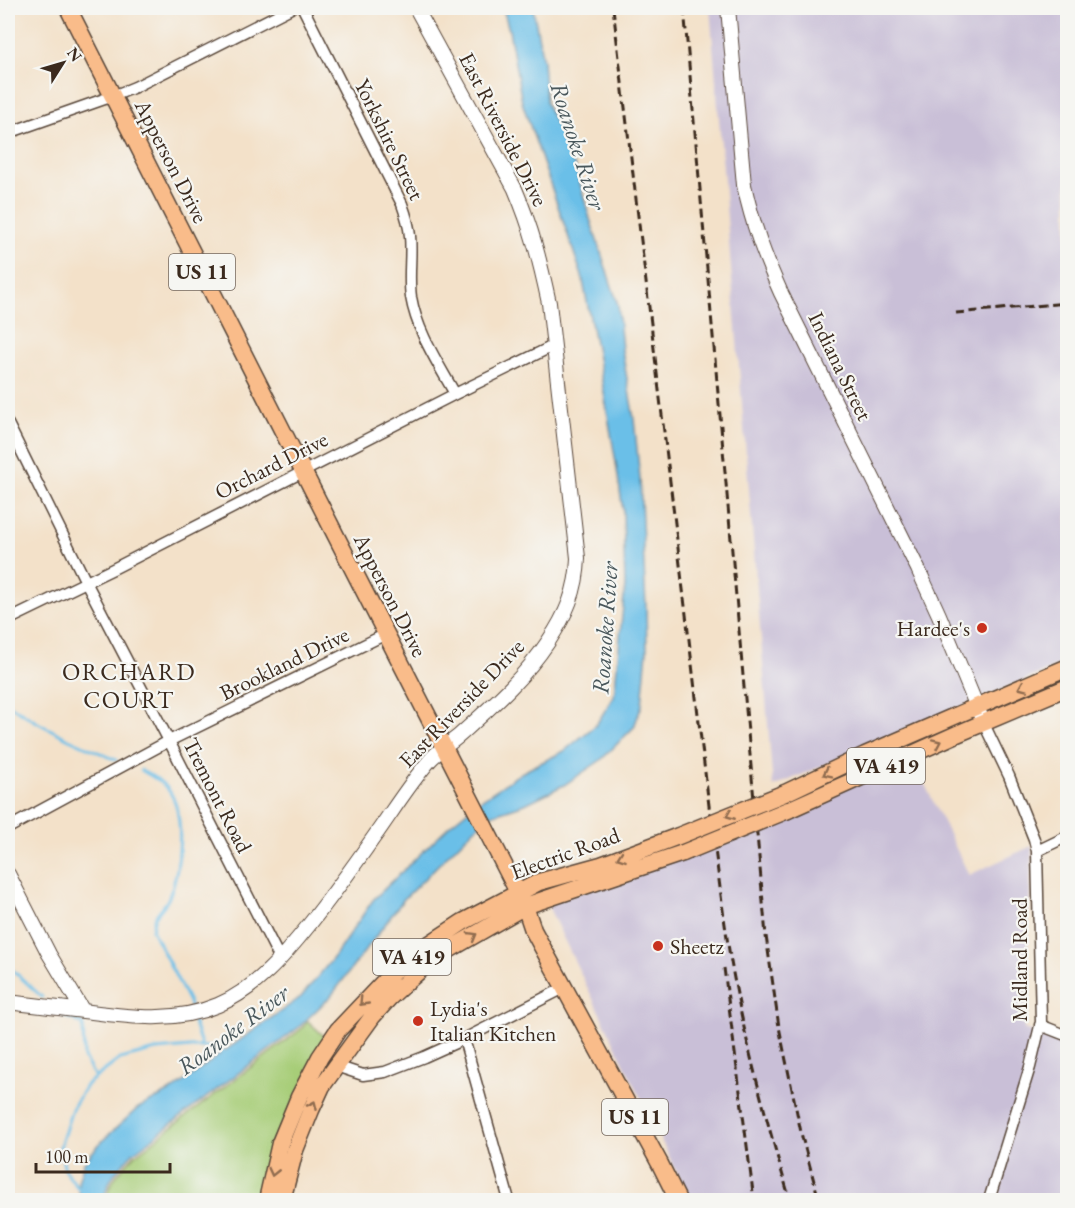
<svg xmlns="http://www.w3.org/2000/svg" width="1075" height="1208" viewBox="0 0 1075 1208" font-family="'EB Garamond',serif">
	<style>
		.industrial { fill: #c9bfd7 }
		.green { fill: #a7cd78; stroke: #717c4b; stroke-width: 1.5 }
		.water { fill: #6bbfe8; stroke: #537483; stroke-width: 1.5 }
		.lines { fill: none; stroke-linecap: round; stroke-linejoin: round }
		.stream { stroke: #6bbfe8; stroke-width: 3 }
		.minor-casing { stroke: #574538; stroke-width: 13 }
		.tertiary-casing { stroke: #574538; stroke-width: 16 }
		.primary-casing { stroke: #574538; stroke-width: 19 }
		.minor { stroke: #fff; stroke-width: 10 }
		.tertiary { stroke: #fff; stroke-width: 14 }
		.primary { stroke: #f9bc8a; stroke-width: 16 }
		.rail { stroke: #3b2a1e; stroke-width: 3; stroke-dasharray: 9 4.5; stroke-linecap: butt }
		.primary-bridge-casing { stroke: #574538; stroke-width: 19; stroke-linecap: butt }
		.primary-bridge { stroke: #f9bc8a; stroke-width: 16 }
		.oneway { stroke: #906c4f }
		.poi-dot { fill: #c8321e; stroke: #f6f6f2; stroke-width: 2 }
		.labels { text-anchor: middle; stroke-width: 4.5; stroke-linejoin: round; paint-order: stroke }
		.shield { fill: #f6f6f2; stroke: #73675e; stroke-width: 1.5 }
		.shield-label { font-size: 21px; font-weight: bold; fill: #3b2a1e }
		.street-label { font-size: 22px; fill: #3b2a1e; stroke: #f6f6f2 }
		.poi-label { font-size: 22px; fill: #3b2a1e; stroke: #f6f6f2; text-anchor: start }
		.water-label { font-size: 24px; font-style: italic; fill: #49575b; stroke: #f6f6f2 }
		.neighbourhood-label { font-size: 24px; letter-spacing: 1.5px; fill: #3b2a1e; stroke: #f6f6f2 }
	</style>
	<rect width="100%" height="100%" fill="#f6f6f2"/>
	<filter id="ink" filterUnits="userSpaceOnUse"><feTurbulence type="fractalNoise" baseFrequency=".0167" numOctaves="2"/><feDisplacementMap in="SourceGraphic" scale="12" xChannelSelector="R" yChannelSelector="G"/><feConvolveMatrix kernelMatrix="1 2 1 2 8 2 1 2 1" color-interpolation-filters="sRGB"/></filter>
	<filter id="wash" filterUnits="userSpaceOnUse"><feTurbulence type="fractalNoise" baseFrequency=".008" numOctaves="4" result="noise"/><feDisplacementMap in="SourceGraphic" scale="24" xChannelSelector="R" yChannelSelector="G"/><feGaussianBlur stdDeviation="1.35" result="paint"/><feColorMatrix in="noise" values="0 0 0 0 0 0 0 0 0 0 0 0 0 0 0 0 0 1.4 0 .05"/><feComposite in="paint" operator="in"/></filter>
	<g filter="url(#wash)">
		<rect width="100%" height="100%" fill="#f3e1c9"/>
		<!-- industrial -->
		<path class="industrial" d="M710,8H1067V662L773,787Z
			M911,756L969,875L1032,846L1024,1029L1067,1044V1200H690L547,904Z"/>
		<!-- green -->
		<path class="green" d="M308,1021L325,1037L261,1200H107C107,1182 124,1167 135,1155L300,1030Z"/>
		<!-- water -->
		<path class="water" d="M503,8H533L543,61L546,103L576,169L590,219L618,305L622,350L634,419L640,479L646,607L647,651L642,705L634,727L601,760L564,785L525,804L491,815L473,830L404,899L331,996L298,1028L133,1153C120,1167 106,1180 104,1200H80L78,1182L84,1162L102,1141L138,1108L173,1090L223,1052L301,997L334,957L373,900L451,824L481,800L521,773L564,751L596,725L614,696L625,586L623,511L616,463L598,358L582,276L522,102L509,30Z"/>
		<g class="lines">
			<!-- stream -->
			<path class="stream" d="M8,704L38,723L69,739L116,760
				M141,770C150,775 160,780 167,788C187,812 180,871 169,897C166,905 159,910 155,917C153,921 153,926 152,930L189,1002L190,1006
				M8,966L42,997
				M60,1014L83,1024L84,1058L95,1077
				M193,1021L202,1047
				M81,1189H79L65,1171L60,1147L72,1109L87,1084L120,1059L156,1050L191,1047H209L224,1053"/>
		</g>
	</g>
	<g filter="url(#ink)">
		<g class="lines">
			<!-- minor casing -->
			<g class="minor-casing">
				<path id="minor" d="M303,8L402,204C406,215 409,225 410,236C412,256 408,276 411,297C417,332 438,363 455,394
					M8,133L113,96L135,87L291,8
					M8,424L86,582L169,741L280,959
					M8,620L113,569L455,394L553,346
					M984,724L1009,776L1034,839L1037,851L1041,1022L1030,1067L989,1200
					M8,828L169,741L386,634
					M1037,851L1068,836
					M1040,1025L1068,1036
					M464,1039L509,1200
					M336,1066L363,1075L385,1072L424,1057L464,1039L564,988"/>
			</g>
			<!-- tertiary casing -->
			<g class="tertiary-casing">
				<path id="tertiary" d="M728,8L744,185C753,226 764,255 781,293L918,569L939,615L984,724
					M8,874L49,954L83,1011
					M8,1002C30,1005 53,1007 75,1010C124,1016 170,1025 218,1005C256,989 284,956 309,925C332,896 353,867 374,837C392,812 409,784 430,760C439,750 451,743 461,734C493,705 524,678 548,642C566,615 577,591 578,558L549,303C540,261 532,229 515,189L416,8"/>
			</g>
			<!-- primary casing -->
			<g class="primary-casing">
				<path id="primary" d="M68,8L336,536L525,906L533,930L660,1164L678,1200
					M785,793L865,755L1068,667
					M788,810L957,734L1068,687
					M267,1200L280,1143L299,1097L320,1057L338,1030L393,972L422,949L463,922L539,882L601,865L676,837
					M282,1200L295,1150L311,1110L322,1086L372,1017L390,997L403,985L428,963L445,952L525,906L683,853"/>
			</g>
			<!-- minor -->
			<use href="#minor" class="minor"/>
			<!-- tertiary -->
			<use href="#tertiary" class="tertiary"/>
			<!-- primary -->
			<use href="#primary" class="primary"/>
			<!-- rail -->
			<path class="rail" d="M613,8L710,814C718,867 723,920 733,973C747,1050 768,1126 790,1200
				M684,8L766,936L779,1027L802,1137L819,1200
				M956,313L1068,303
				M724,968L754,1200"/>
			<!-- primary-bridge casing -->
			<g class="primary-bridge-casing">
				<path id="primary-bridge" d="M676,837L785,793
					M683,853L788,810"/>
			</g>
			<!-- primary-bridge -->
			<use href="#primary-bridge" class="primary-bridge"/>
		</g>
		<!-- one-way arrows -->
		<defs><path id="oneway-chevron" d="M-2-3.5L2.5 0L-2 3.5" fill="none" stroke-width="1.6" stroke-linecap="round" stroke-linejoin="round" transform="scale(1.5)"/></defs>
		<g class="oneway">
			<use href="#oneway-chevron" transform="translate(1022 687) rotate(157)"/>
			<use href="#oneway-chevron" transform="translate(937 743) rotate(-24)"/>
			<use href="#oneway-chevron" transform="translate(827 773) rotate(154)"/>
			<use href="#oneway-chevron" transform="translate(730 815) rotate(158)"/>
			<use href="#oneway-chevron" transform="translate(621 857) rotate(160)"/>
			<use href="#oneway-chevron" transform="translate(473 936) rotate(-30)"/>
			<use href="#oneway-chevron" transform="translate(363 1002) rotate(134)"/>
			<use href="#oneway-chevron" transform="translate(313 1105) rotate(-66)"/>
			<use href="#oneway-chevron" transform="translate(273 1172) rotate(103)"/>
		</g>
	</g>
	<!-- markers -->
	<g class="poi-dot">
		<circle cx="982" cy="628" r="6"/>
		<circle cx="658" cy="946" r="6"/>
		<circle cx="418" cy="1021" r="6"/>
	</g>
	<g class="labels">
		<!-- shield labels -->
		<g class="shield">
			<rect x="169" y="254" width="66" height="36" rx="4.5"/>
			<rect x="847" y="748" width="78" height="36" rx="4.5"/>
			<rect x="373" y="939" width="78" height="36" rx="4.5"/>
			<rect x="602" y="1099" width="66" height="36" rx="4.5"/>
		</g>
		<g class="shield-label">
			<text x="202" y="279">US 11</text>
			<text x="886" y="773">VA 419</text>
			<text x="412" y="964">VA 419</text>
			<text x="635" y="1124">US 11</text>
		</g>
		<!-- street labels -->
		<g class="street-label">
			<text transform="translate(504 129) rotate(63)" y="8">East Riverside Drive</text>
			<text transform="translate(390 139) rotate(64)" y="8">Yorkshire Street</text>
			<text transform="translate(172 161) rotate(63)" y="8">Apperson Drive</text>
			<text transform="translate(841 366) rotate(64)" y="8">Indiana Street</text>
			<text transform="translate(271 465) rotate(-27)" y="8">Orchard Drive</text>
			<text transform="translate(391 595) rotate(63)" y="8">Apperson Drive</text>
			<text transform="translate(284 663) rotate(-26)" y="8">Brookland Drive</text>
			<text transform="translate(461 703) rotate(-46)" y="8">East Riverside Drive</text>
			<text transform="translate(218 795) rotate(63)" y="8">Tremont Road</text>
			<text transform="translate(565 853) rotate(-20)" y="8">Electric Road</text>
			<text transform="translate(1019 960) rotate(-90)" y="8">Midland Road</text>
		</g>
		<!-- poi labels -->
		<g class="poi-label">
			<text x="970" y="636" text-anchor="end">Hardee's</text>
			<text x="670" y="954">Sheetz</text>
			<text x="430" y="1016">Lydia's<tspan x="430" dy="25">Italian Kitchen</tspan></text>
		</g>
		<!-- water labels -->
		<g class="water-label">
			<text transform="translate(578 146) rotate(72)" y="8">Roanoke River</text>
			<text transform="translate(605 628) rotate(-86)" y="8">Roanoke River</text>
			<text transform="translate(233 1030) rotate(-37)" y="8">Roanoke River</text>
		</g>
		<!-- neighbourhood labels -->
		<g class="neighbourhood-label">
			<text x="129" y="680">ORCHARD<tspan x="129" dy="28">COURT</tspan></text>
		</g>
	</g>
	<!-- margin -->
	<rect width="1075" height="1208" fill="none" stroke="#f6f6f2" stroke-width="30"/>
	<!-- north arrow -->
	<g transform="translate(63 63) rotate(53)" stroke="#f6f6f2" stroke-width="4.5" paint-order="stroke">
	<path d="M0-4.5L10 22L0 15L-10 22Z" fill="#3b2a1e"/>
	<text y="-9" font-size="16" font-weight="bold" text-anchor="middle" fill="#3b2a1e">N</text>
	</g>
	<!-- scale -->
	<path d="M36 1163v9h134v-9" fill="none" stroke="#3b2a1e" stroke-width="3"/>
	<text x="45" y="1163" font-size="18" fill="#3b2a1e" stroke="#f6f6f2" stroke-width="4.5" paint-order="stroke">100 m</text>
</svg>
